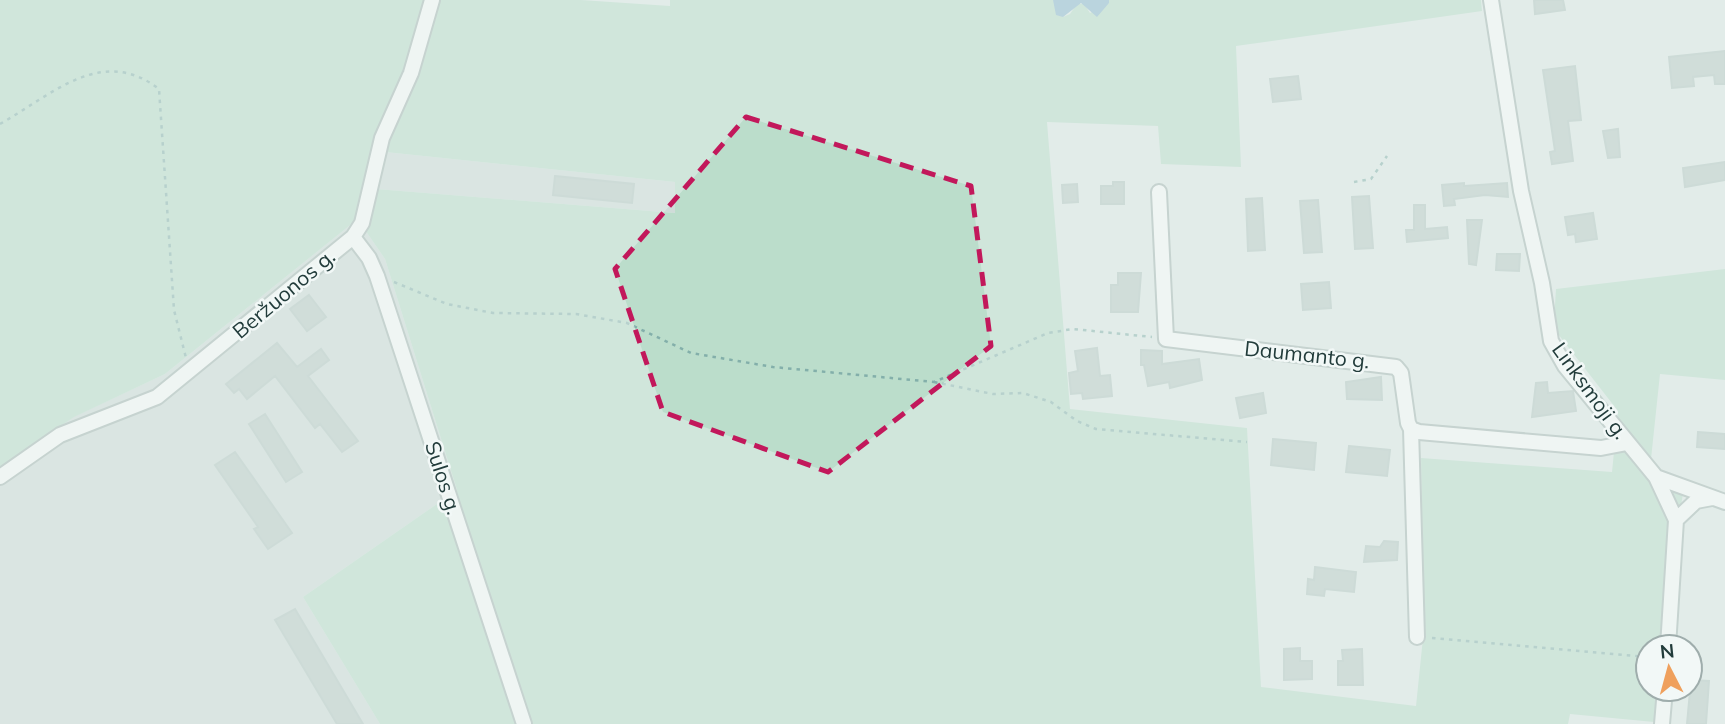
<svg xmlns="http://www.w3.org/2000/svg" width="1725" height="724" viewBox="0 0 1725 724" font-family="Mulish,sans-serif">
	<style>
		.built { fill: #d0dcd9 }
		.green { fill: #bbddcb }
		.water { fill: #8bb6d0 }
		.building { fill: #bac9c6; stroke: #b4c5c2; stroke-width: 2 }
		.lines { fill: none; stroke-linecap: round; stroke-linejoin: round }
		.minor-casing { stroke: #a5b4b1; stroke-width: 18 }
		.path { stroke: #83afaa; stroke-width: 2.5; stroke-dasharray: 3.5 5; stroke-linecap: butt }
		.minor { stroke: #fff; stroke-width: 14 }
		.marked { fill: none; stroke: #c2185b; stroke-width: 5; stroke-dasharray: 14 9; stroke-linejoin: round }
		.labels { text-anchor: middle; stroke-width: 5; stroke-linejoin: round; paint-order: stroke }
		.street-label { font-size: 21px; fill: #223c3b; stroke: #f2f8f7 }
	</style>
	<rect width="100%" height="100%" fill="#e2ece9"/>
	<!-- built -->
	<path class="built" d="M385,152L675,182V213L376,189Z
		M354,222L365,230L385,259L457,490L303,597L380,724H0V467L73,417L165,374Z"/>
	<!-- green -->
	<path class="green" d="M0,0H426L409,62L354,222L165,374L74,417L0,467Z
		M437,0H581L670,6V0H1053L1063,17L1070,14L1077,4H1084L1090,13L1109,3V0H1481L1482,11L1236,46L1241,167L1161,164L1158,126L1047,122L1070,409L1247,428L1261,687L1416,706L1424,628L1421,458L1612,472L1618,411L1558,334L1554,320L1556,289L1725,269V380L1660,374L1649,478L1683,493L1660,647H1648V689H1657L1654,722L1570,714L1568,724H380L303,597L457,490L385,259L365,230L376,189L675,213V182L385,152Z"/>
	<!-- water -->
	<path class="water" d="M1053,0H1109V3L1097,17L1081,3L1063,17L1056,15Z"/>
	<!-- building -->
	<path class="building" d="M1534,0H1563L1565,10L1535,14Z
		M1725,51V84H1715L1714,75L1693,77L1694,86L1672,88L1669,57Z
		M1575,66L1581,120L1568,121L1573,161L1552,164L1550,152L1555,151L1543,70Z
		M1298,76L1301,99L1273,102L1270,79Z
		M1618,129L1620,157L1608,158L1603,131Z
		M1725,162V180L1685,187L1683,168Z
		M555,176L634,184L632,203L553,195Z
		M1113,182H1124V204H1101V186H1113Z
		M1464,183V186L1507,183L1508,197L1485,195L1454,199L1455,205L1444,206L1442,185Z
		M1077,184L1078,202L1063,203L1062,185Z
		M1369,196L1373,248L1355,249L1352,197Z
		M1262,198L1265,250L1248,251L1246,199Z
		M1318,200L1322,252L1304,253L1300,201Z
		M1414,205H1425V229L1447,227L1448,238L1407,242L1406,230H1414Z
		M1593,213L1597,239L1576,242L1575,234L1568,235L1565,217Z
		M1467,220H1482L1476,265L1469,264Z
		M1497,254H1520L1519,271L1496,270Z
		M1118,273H1141L1138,312H1111V285H1118Z
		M1329,282L1331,308L1303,310L1301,284Z
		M309,295L326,317L307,331L290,309Z
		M277,343L297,367L321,349L329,360L308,376L358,441L342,452L320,424L315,428L275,376L247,399L239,389L234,393L226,384Z
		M1097,348L1100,376L1110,375L1112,396L1083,399L1082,393L1071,394L1069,373L1078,371L1075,351Z
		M1141,350L1162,351V364L1199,359L1202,380L1170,388L1169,382L1148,386L1144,365H1141Z
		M1381,377L1382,400L1347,399L1346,382Z
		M1547,382L1548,393L1573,391L1576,411L1532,417L1536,383Z
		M1263,393L1266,413L1240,418L1236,398Z
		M265,414L302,472L286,482L249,424Z
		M1698,432L1725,434V449L1697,447Z
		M1273,439L1316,443L1314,470L1271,465Z
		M1349,446L1390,450L1387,476L1346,472Z
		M235,452L292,533L268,549L254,529L258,527L215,465Z
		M1384,541L1398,542L1397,560L1364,562L1366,546L1380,547Z
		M1315,567L1356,572L1354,592L1325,589L1324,596L1307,594L1308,579L1314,580Z
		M295,609L363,724H337L275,620Z
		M1300,648V661H1312V679L1284,680V649Z
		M1362,649L1363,685H1338V661H1343L1342,650Z
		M1691,680L1709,681L1706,724H1687Z"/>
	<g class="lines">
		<!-- minor casing -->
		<g class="minor-casing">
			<path id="minor" d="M1491,0L1521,191L1542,283L1551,341L1565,366L1656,477L1676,520L1668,647
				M1159,192L1166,339L1396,367L1401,373L1408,423L1411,429L1419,432L1601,448L1627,443
				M353,237L369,258L377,276L524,724
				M1411,429L1417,637
				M0,477L60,435L157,397L353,237L362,223L382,138L411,73L432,0
				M1656,477L1725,502
				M1676,520L1696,501L1712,498
				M1662,724L1665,689"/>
		</g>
		<!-- path -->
		<path class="path" d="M0,124C53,94 102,45 159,89L174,310L186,358
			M1354,182L1371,179L1387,156
			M394,282L447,304L493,313L576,314L627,323L691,353L773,367L934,382L1048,333L1073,329L1152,337
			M934,382L993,394L1023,393L1051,402L1077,421L1096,429L1247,442
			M1432,638L1648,657"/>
		<!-- minor -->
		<use href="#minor" class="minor"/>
	</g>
	<!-- marked area -->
	<path d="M0 0H1725V724H0ZM746,117L971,186L991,346L828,472L663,412L615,269Z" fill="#e2ece9" fill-opacity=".55" fill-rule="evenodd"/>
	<path class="marked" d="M746,117L971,186L991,346L828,472L663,412L615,269Z"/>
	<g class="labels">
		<!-- street labels -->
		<g class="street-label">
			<text transform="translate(284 294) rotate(-40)" y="7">Beržuonos g.</text>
			<text transform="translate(1307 355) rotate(6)" y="7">Daumanto g.</text>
			<text transform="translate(1590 391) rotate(54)" y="7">Linksmoji g.</text>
			<text transform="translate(443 478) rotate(72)" y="7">Sulos g.</text>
		</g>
	</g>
	<!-- north arrow -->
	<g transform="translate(1669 668) rotate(354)"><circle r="33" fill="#f2f8f7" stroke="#9fadac" stroke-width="2"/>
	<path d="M0-5L12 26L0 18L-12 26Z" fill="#efa05d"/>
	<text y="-10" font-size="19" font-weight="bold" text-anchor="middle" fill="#223c3b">N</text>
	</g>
</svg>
